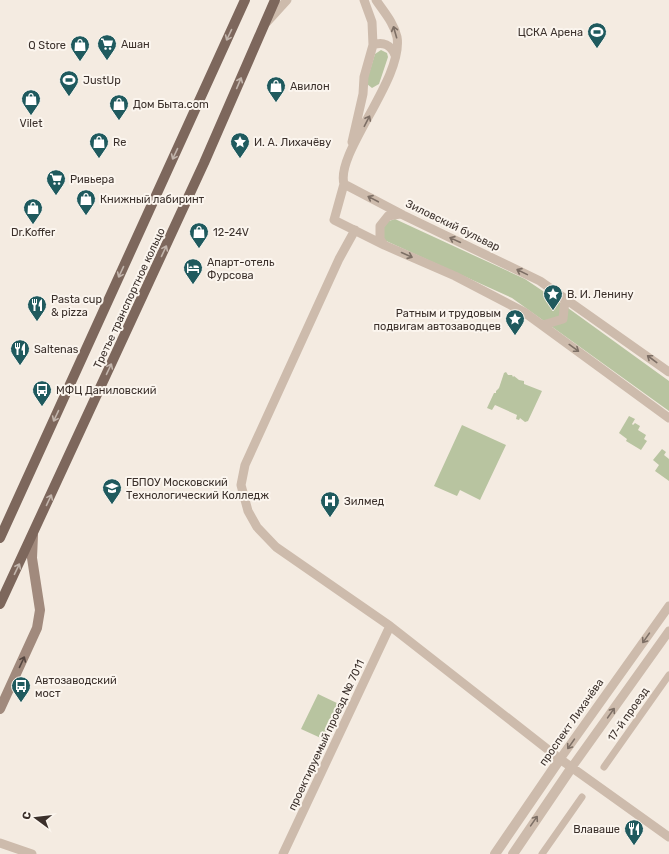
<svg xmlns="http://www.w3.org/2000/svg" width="669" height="854" viewBox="0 0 669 854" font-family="Rubik,sans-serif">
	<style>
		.green { fill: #b8c4a0 }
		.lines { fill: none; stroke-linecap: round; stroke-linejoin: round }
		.pedestrian { stroke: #cdbbac; stroke-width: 7 }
		.minor { stroke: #cdbbac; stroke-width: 9 }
		.tertiary { stroke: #cdbbac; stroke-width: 10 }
		.secondary { stroke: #a18a7d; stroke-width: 10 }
		.primary { stroke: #7d675c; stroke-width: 10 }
		.oneway { stroke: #7d6f65 }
		.oneway2 { stroke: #c2b5ac }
		.oneway3 { stroke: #544640 }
		.labels { text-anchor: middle; stroke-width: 4; stroke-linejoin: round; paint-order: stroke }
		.poi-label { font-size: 11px; fill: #3b302b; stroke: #fbf5ee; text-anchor: start }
		.street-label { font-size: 11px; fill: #3b302b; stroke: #fbf5ee }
	</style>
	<rect width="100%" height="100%" fill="#f4ebe1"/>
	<!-- green -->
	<path class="green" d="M381,50L387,53L388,57L379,84L372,88L367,84V80L375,54Z
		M395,219L525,279L568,308L669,381V411L512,298L384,240L383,227L386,222Z
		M506,372L508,375H512L513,377L514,376L519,380L524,381V384L542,391L528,421L525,422L520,418L519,420L516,419L517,415L495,405L492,410L487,408L494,393H496V391L499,388L504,373Z
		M629,416L635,419L632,424L633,425L635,423L640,426L638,430L646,435L644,439L647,441L641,450L626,441L627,439L619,433Z
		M462,425L506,445L480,500L460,490L457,496L434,486Z
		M662,449L666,452L664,455L669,459V481L655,471L659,465L653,460Z
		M318,694L339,704L323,739L301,729Z"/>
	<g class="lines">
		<!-- pedestrian -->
		<path class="pedestrian" d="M604,767L669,675
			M542,854L582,797"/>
		<!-- minor -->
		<path class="minor" d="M376,0C384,12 394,23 397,37C404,78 335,153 344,184L403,215L540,281L669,372
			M267,22L287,0
			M373,45C383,41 391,45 395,55
			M352,142L363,94L364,77L373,45L372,22L364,0
			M344,184L334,220L384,245L455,276L524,312L669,418
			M355,230L339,259L245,465L241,485L248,511L257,527L276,547L390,626L560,759L669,837
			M384,245L380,239V226L388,216L400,214
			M543,325L563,319L565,300L560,295
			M560,759L669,606
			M572,767L669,631
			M0,843L32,854
			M283,854L390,626"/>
		<!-- tertiary -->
		<path class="tertiary" d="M495,854L560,759
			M513,854L572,767"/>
		<!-- secondary -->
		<path class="secondary" d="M0,709L37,628L40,610L32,558L33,535"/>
		<!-- primary -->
		<path class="primary" d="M0,538L245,0
			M0,604L204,163L275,0"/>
	</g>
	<!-- one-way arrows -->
	<defs><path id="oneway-shaft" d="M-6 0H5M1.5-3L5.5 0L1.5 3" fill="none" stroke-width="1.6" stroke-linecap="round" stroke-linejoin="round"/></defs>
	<g class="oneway">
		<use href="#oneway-shaft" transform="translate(395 32) rotate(-106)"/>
		<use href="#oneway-shaft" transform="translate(367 121) rotate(-63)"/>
		<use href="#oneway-shaft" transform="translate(373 199) rotate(-152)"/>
		<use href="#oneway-shaft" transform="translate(455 240) rotate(-155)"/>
		<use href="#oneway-shaft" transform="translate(407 255) rotate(24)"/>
		<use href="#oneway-shaft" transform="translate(522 272) rotate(-154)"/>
		<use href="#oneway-shaft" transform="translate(574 348) rotate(36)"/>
		<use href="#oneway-shaft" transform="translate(652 359) rotate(-143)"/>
		<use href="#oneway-shaft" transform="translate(646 638) rotate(125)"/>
		<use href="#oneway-shaft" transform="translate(611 713) rotate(-55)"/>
		<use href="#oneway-shaft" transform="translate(571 744) rotate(125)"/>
		<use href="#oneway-shaft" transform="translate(534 821) rotate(-55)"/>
	</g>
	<g class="oneway2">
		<use href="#oneway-shaft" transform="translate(229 35) rotate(115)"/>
		<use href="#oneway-shaft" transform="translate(239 83) rotate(-67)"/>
		<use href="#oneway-shaft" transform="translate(175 154) rotate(115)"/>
		<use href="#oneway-shaft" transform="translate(164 251) rotate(-65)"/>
		<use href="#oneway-shaft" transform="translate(121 272) rotate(115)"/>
		<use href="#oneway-shaft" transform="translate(109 369) rotate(-65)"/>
		<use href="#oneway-shaft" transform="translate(56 416) rotate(115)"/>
		<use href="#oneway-shaft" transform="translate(49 500) rotate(-65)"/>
		<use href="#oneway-shaft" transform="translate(17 569) rotate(-64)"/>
	</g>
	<use class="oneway3" href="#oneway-shaft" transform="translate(22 662) rotate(-65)"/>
	<!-- icons -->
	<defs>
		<g id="stadium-pin" transform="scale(1)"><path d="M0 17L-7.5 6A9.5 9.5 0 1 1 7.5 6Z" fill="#1f5a5e" stroke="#fbf5ee"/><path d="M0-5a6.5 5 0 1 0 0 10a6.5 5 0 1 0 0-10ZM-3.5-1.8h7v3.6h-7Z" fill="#fff"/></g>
		<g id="supermarket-pin" transform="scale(1)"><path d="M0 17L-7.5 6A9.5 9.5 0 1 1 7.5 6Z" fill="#1f5a5e" stroke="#fbf5ee"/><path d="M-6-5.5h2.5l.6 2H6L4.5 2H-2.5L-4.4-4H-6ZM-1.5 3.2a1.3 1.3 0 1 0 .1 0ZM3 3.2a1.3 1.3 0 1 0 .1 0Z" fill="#fff"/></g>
		<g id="shop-pin" transform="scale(1)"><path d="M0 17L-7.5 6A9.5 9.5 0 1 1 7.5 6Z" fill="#1f5a5e" stroke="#fbf5ee"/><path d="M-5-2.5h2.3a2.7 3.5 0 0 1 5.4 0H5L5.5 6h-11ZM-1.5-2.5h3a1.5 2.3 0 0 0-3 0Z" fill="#fff"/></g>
		<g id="sight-pin" transform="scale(1)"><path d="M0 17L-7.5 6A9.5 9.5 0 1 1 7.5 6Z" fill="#1f5a5e" stroke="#fbf5ee"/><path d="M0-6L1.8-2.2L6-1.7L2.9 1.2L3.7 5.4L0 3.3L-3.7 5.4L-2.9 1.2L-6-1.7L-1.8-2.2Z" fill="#fff"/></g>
		<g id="hotel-pin" transform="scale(1)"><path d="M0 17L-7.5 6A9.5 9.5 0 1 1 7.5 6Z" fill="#1f5a5e" stroke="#fbf5ee"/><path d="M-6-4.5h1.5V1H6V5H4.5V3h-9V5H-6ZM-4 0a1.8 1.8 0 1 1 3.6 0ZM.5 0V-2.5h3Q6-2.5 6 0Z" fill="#fff"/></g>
		<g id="restaurant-pin" transform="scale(1)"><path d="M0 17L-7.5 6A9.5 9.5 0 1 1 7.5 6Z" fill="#1f5a5e" stroke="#fbf5ee"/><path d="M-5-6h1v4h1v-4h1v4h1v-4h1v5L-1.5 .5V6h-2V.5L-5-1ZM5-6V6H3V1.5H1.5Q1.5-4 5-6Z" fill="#fff"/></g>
		<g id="bus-pin" transform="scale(1)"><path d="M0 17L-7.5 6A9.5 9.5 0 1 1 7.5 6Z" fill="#1f5a5e" stroke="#fbf5ee"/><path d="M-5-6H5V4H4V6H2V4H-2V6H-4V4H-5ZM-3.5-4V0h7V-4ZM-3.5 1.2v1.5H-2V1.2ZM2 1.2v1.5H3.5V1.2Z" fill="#fff"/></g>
		<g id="university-pin" transform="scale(1)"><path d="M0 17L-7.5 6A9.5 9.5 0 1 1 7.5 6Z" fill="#1f5a5e" stroke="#fbf5ee"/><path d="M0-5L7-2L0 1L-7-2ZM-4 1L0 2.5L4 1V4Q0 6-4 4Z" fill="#fff"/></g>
		<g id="hospital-pin" transform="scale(1)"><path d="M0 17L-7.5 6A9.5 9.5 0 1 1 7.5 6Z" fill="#1f5a5e" stroke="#fbf5ee"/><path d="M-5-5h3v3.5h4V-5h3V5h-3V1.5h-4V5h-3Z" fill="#fff"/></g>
	</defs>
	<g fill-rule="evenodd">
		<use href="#stadium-pin" x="597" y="32"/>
		<use href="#supermarket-pin" x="107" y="44"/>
		<use href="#shop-pin" x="80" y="45"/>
		<use href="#stadium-pin" x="69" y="80"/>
		<use href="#shop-pin" x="276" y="86"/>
		<use href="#shop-pin" x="31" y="99"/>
		<use href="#shop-pin" x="119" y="104"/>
		<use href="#shop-pin" x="99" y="142"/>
		<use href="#sight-pin" x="240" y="142"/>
		<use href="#supermarket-pin" x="56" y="179"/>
		<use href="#shop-pin" x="86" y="199"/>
		<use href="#shop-pin" x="33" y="208"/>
		<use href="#shop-pin" x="199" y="232"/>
		<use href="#hotel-pin" x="193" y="268"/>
		<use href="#sight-pin" x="553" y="294"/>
		<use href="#restaurant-pin" x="37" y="305"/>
		<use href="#sight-pin" x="515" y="319"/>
		<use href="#restaurant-pin" x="20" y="349"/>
		<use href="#bus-pin" x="42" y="390"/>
		<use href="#university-pin" x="112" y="488"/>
		<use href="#hospital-pin" x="330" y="501"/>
		<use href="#bus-pin" x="21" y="686"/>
		<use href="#restaurant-pin" x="634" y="829"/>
	</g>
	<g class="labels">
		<!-- poi labels -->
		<g class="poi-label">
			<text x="583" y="36" text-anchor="end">ЦСКА Арена</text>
			<text x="121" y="48">Ашан</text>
			<text x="66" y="49" text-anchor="end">Q Store</text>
			<text x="83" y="84">JustUp</text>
			<text x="290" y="90">Авилон</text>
			<text x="133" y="108">Дом Быта.com</text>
			<text x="31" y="127" text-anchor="middle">Vilet</text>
			<text x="113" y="146">Re</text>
			<text x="254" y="146">И. А. Лихачёву</text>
			<text x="70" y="183">Ривьера</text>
			<text x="100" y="203">Книжный лабиринт</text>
			<text x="33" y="236" text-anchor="middle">Dr.Koffer</text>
			<text x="213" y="236">12-24V</text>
			<text x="207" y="266">Апарт-отель<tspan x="207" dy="13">Фурсова</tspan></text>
			<text x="567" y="298">В. И. Ленину</text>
			<text x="51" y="303">Pasta cup<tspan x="51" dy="13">&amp; pizza</tspan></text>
			<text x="501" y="317" text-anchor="end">Ратным и трудовым<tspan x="501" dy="13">подвигам автозаводцев</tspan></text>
			<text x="34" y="353">Saltenas</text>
			<text x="56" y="394">МФЦ Даниловский</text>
			<text x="126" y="486">ГБПОУ Московский<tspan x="126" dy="13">Технологический Колледж</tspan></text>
			<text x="344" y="505">Зилмед</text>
			<text x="35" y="684">Автозаводский<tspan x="35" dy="13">мост</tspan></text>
			<text x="620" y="833" text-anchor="end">Влаваше</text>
		</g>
		<!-- street labels -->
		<g class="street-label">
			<text transform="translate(453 225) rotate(26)" y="4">Зиловский бульвар</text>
			<text transform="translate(129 298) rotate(-65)" y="4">Третье транспортное кольцо</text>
			<text transform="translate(628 714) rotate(-55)" y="4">17-й проезд</text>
			<text transform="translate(571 722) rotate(-55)" y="4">проспект Лихачёва</text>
			<text transform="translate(326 735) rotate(-65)" y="4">проектируемый проезд № 7011</text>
		</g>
	</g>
	<!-- north arrow -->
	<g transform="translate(36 818) rotate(285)" stroke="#fbf5ee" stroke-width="3" paint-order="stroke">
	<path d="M0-3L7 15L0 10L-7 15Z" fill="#3b302b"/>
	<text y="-6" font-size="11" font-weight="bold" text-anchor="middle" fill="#3b302b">С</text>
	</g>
</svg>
